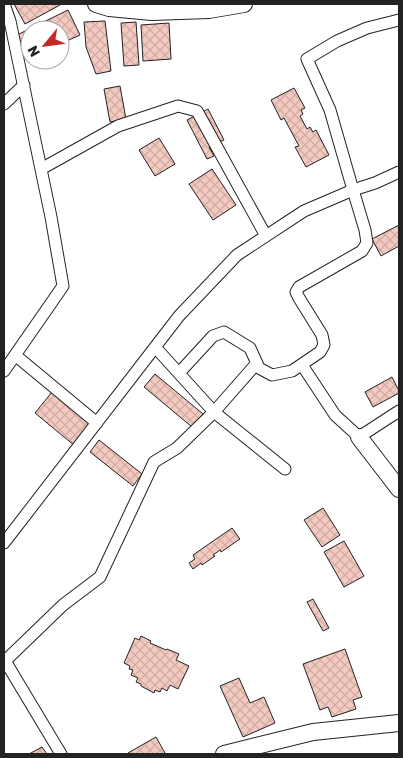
<svg xmlns="http://www.w3.org/2000/svg" width="403" height="758" viewBox="0 0 403 758" font-family="Rubik,sans-serif">
	<style>
		.building { fill: url(#building-cross-hatch); stroke: #222 }
		.lines { fill: none; stroke-linecap: round; stroke-linejoin: round }
		.street-casing { stroke: #222; stroke-width: 13 }
		.secondary-casing { stroke: #222; stroke-width: 18 }
		.street { stroke: #fff; stroke-width: 11 }
		.secondary { stroke: #fff; stroke-width: 16 }
	</style>
	<defs>
		<pattern id="building-cross-hatch" width="8" height="8" patternUnits="userSpaceOnUse" patternTransform="scale(1.25)"><rect width="8" height="8" fill="#f3c9c0"/><path d="M0 0l8 8M0 8l8-8" fill="none" stroke="#d0aca5"/></pattern>
	</defs>
	<rect width="100%" height="100%" fill="#fff"/>
	<!-- building -->
	<path class="building" d="M14,4H59L60,5L25,24Z
		M68,10L80,35L60,44V30H30V59H29L17,35Z
		M105,21L111,71L96,74L86,47L84,22Z
		M136,22L139,65L124,66L121,23Z
		M169,23L171,59L143,61L141,25Z
		M120,86L126,119L110,122L104,89Z
		M294,88L305,108L301,110L303,114L300,116L307,129L310,127L313,132L316,130L329,155L306,167L295,147L299,146L284,118L281,120L271,100Z
		M208,109L224,140L209,147L214,156L207,159L187,120Z
		M159,138L175,164L155,176L139,150Z
		M212,169L236,205L213,220L189,184Z
		M399,225V246L381,256L372,239Z
		M155,374L203,414L192,427L144,387Z
		M392,377L399,391V393L373,407L365,392Z
		M52,392L93,426L75,446L35,413Z
		M99,440L142,474L133,486L90,452Z
		M323,508L340,535L322,547L304,520Z
		M232,528L240,539L221,552L220,550L213,555L215,556L202,565L201,563L193,569L189,563L195,559L193,555Z
		M344,541L364,576L344,587L324,552Z
		M313,599L329,628L323,631L307,602Z
		M141,636L151,641L150,643L166,650L167,649L179,654L176,660L189,666L178,689L170,685L167,691L162,688L160,692L155,690L154,693L141,686V684L136,682L138,678L131,675L133,670L129,669L130,666L124,663L135,638L139,640Z
		M345,649L362,697L353,700L356,709L332,717L328,707L320,710L303,664Z
		M239,678L250,703L264,697L275,723L243,737L220,686Z
		M156,737L165,753L163,754H129L128,753Z
		M42,747L47,754H29Z"/>
	<g class="lines">
		<!-- street casing -->
		<g class="street-casing">
			<path id="street" d="M4,104L24,85
				M41,169L118,126L178,106L197,111L266,236
				M155,347L214,412L285,469
				M15,355L97,423
				M302,365L335,415L359,437L399,411
				M4,371L63,286L51,217L10,21L4,4
				M179,373L213,336L224,332L250,348L259,368L272,375L292,371L320,352L324,345L322,335L299,298L296,292L299,287L362,251L367,243L365,230L353,190L330,110L307,59L337,41L367,28L399,20
				M4,543L179,316L237,255L304,211L353,190L375,183L399,172
				M4,659L61,754
				M5,661L63,605L100,577L154,462L177,448L214,412L257,363"/>
		</g>
		<!-- secondary casing -->
		<g class="secondary-casing">
			<path id="secondary" d="M96,4L109,8L152,12L209,10L244,4
				M359,437L399,489
				M224,754L313,732L399,723"/>
		</g>
		<!-- street -->
		<use href="#street" class="street"/>
		<!-- secondary -->
		<use href="#secondary" class="secondary"/>
	</g>
	<!-- border -->
	<rect width="403" height="758" fill="none" stroke="#222222" stroke-width="10"/>
	<!-- north arrow -->
	<g transform="translate(45 45) rotate(241)"><circle r="24" fill="#ffffff" stroke="#a7a7a7"/>
	<path d="M0-4L9 19L0 12L-9 19Z" fill="#c62828"/>
	<text y="-8" font-size="14" font-weight="bold" text-anchor="middle" fill="#222222">N</text>
	</g>
</svg>
